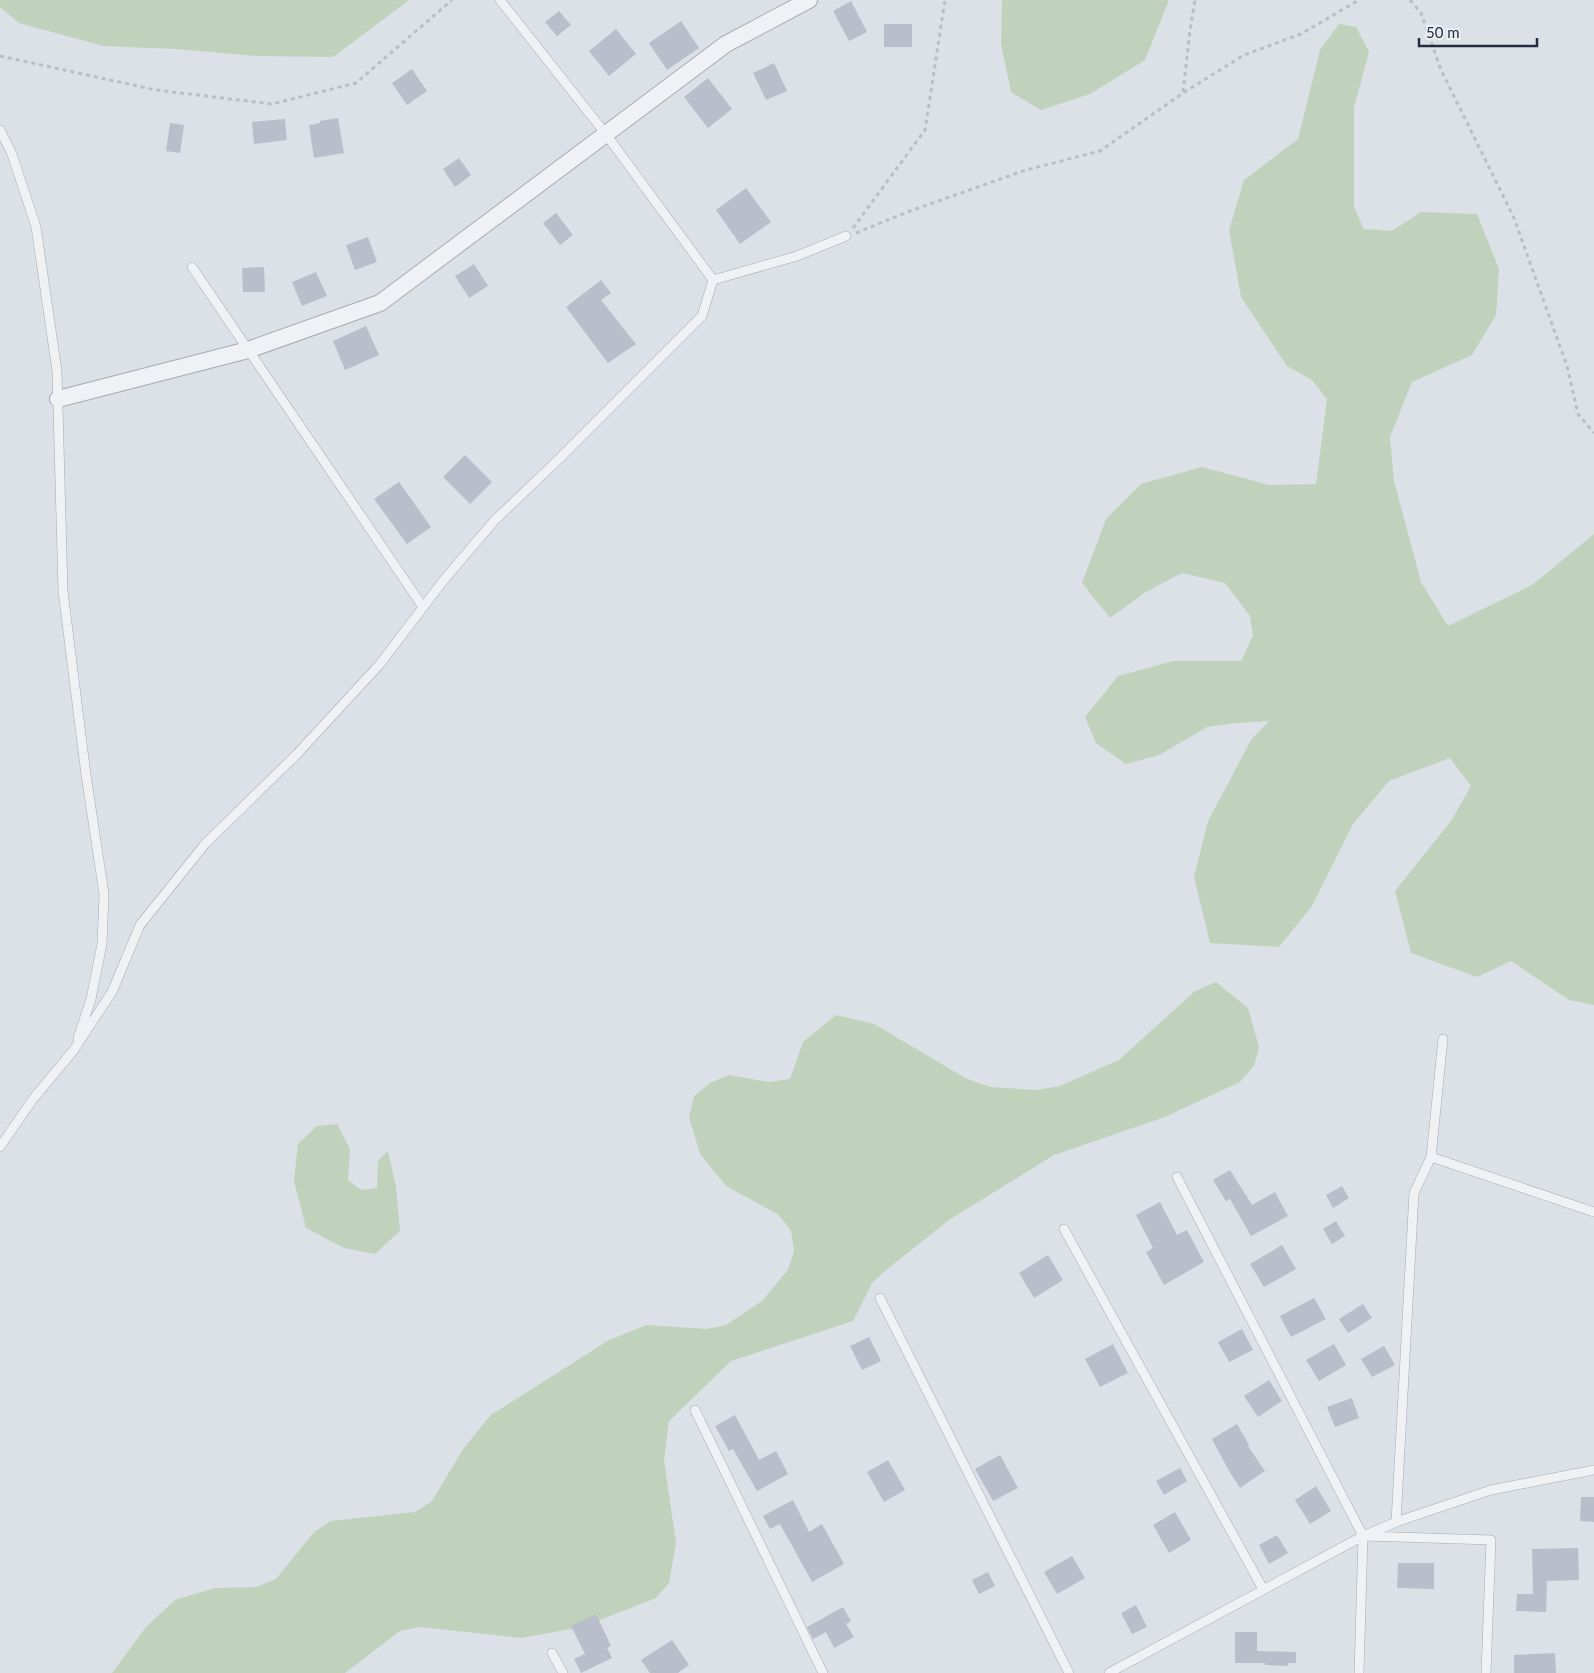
<svg xmlns="http://www.w3.org/2000/svg" width="1594" height="1673" viewBox="0 0 1594 1673" font-family="Lato,sans-serif">
	<style>
		.green { fill: #c0d2bc }
		.building { fill: #b9beca }
		.lines { fill: none; stroke-linecap: round; stroke-linejoin: round }
		.service-casing { stroke: #a5aab5; stroke-width: 10 }
		.minor-casing { stroke: #a5aab5; stroke-width: 18 }
		.path { stroke: #babec6; stroke-width: 3; stroke-dasharray: 4 4; stroke-linecap: butt }
		.service { stroke: #eff1f5; stroke-width: 9 }
		.minor { stroke: #eff1f5; stroke-width: 16 }
	</style>
	<rect width="100%" height="100%" fill="#dce0e7"/>
	<!-- green -->
	<path class="green" d="M0,0H409L333,57L257,56L175,49L103,46L19,23L0,7Z
		M1002,0H1169L1145,60L1090,94L1041,110L1011,92L1001,44Z
		M1339,24L1356,27L1369,52L1354,108V207L1364,229L1392,231L1421,212L1477,214L1499,269L1496,315L1472,355L1412,382L1390,437L1394,481L1421,582L1448,626L1532,585L1594,534V1005L1569,1000L1511,961L1477,977L1411,953L1395,891L1451,821L1471,786L1450,758L1389,781L1353,824L1312,906L1279,947L1210,943L1194,877L1208,821L1251,740L1269,721L1236,723L1207,727L1159,755L1126,764L1096,743L1085,717L1118,676L1173,661H1241L1253,636L1250,616L1225,583L1182,573L1146,592L1110,618L1082,583L1106,519L1141,484L1202,467L1269,485L1316,484L1327,399L1312,380L1287,366L1241,297L1229,230L1244,180L1298,139L1320,50Z
		M1216,982L1248,1008L1259,1047L1254,1066L1240,1082L1165,1117L1054,1155L949,1220L886,1270L872,1283L853,1321L731,1361L669,1421L664,1460L676,1543L669,1583L656,1598L582,1627L521,1638L420,1627L400,1631L345,1673H112L146,1627L175,1600L215,1588L256,1587L276,1579L314,1532L331,1521L415,1512L432,1501L463,1449L491,1415L609,1340L647,1325L707,1329L726,1325L762,1301L788,1270L794,1251L791,1231L779,1215L726,1186L700,1154L689,1117L694,1096L710,1083L729,1075L769,1082L790,1079L803,1042L836,1015L874,1024L967,1079L991,1087L1037,1090L1060,1086L1119,1060L1195,991Z
		M337,1124L350,1149L348,1180L361,1190L377,1188L378,1161L388,1151L396,1187L400,1231L375,1254L344,1248L306,1228L294,1181L298,1144L317,1126Z"/>
	<!-- building -->
	<path class="building" d="M851,1L867,32L849,41L833,11Z
		M559,11L571,25L557,36L545,22Z
		M681,21L699,48L667,70L649,43Z
		M884,24H912V47H884Z
		M616,29L636,54L609,76L589,51Z
		M774,63L787,91L766,100L753,73Z
		M412,69L427,91L407,105L392,83Z
		M708,78L732,109L708,128L684,97Z
		M338,118L344,153L314,158L309,125L320,123V121Z
		M285,119L287,140L254,144L252,122Z
		M170,123L184,125L180,153L166,151Z
		M459,158L471,175L455,187L443,169Z
		M746,188L771,222L740,244L716,210Z
		M556,213L573,235L560,245L543,223Z
		M368,237L377,262L355,270L346,245Z
		M474,264L488,286L469,298L455,276Z
		M264,267L265,292H243L242,268Z
		M316,272L327,296L302,306L292,282Z
		M601,280L611,293L601,300L636,344L608,363L566,307Z
		M366,326L379,355L345,370L333,341Z
		M465,455L492,482L470,504L443,477Z
		M399,482L431,527L407,544L374,499Z
		M1230,1170L1252,1205L1275,1192L1288,1216L1251,1236L1230,1199L1226,1201L1213,1180Z
		M1342,1186L1349,1198L1333,1208L1326,1195Z
		M1160,1202L1177,1235L1187,1230L1204,1262L1164,1285L1146,1252L1153,1248L1136,1215Z
		M1336,1221L1345,1236L1332,1244L1323,1229Z
		M1282,1245L1296,1269L1264,1287L1250,1264Z
		M1048,1255L1063,1280L1034,1298L1019,1273Z
		M1314,1298L1326,1319L1291,1337L1280,1316Z
		M1363,1304L1372,1318L1348,1333L1339,1319Z
		M1242,1329L1253,1350L1229,1362L1218,1342Z
		M869,1337L881,1361L862,1370L850,1346Z
		M1113,1344L1128,1373L1100,1387L1085,1359Z
		M1334,1344L1346,1365L1319,1381L1306,1360Z
		M1384,1346L1395,1365L1372,1377L1361,1359Z
		M1269,1380L1282,1401L1258,1417L1244,1396Z
		M1352,1398L1359,1418L1335,1427L1327,1407Z
		M735,1415L759,1460L776,1451L788,1474L757,1491L733,1449L729,1451L715,1426Z
		M1237,1424L1249,1445L1248,1446L1265,1471L1240,1488L1229,1471L1212,1439Z
		M1000,1455L1018,1488L993,1501L975,1469Z
		M888,1460L905,1490L884,1502L867,1472Z
		M1180,1468L1187,1481L1164,1495L1156,1481Z
		M1316,1486L1331,1511L1310,1524L1295,1500Z
		M1581,1497H1594V1522L1580,1521Z
		M793,1500L809,1532L822,1524L844,1564L812,1582L780,1524L770,1529L763,1516Z
		M1175,1512L1191,1540L1169,1553L1153,1525Z
		M1277,1535L1288,1553L1269,1564L1259,1545Z
		M1578,1548L1579,1580L1547,1581L1546,1612L1516,1611L1517,1594H1533L1532,1549Z
		M1072,1556L1085,1578L1057,1594L1044,1572Z
		M1398,1563H1434V1589L1397,1588Z
		M988,1572L995,1586L979,1594L972,1580Z
		M1136,1605L1147,1627L1132,1634L1121,1613Z
		M843,1607L851,1621L846,1624L854,1637L834,1648L826,1632L813,1639L807,1627Z
		M596,1614L611,1646L607,1648L612,1658L581,1673L574,1659L585,1654L571,1626Z
		M1235,1632H1257V1651L1296,1652V1663H1288V1666L1265,1665V1663H1235Z
		M672,1640L689,1665L678,1673H650L641,1660Z
		M1555,1653L1556,1673H1514V1655Z"/>
	<g class="lines">
		<!-- service casing -->
		<g class="service-casing">
			<path id="service" d="M500,0L605,133L713,280
				M0,130L12,154L36,227L57,371L63,591L86,775L104,894L102,944L91,999L78,1038
				M192,267L423,607
				M0,1147L33,1099L73,1051L112,992L140,925L205,844L297,754L380,664L443,581L495,520L559,459L702,316L713,280L797,256L846,236
				M1431,1157L1443,1039
				M1177,1177L1363,1536L1359,1673
				M1064,1229L1263,1589
				M880,1298L1069,1673
				M695,1410L823,1673
				M1396,1522L1414,1193L1431,1157L1594,1212
				M1365,1536L1491,1540L1486,1673
				M552,1653L563,1673
				M1109,1673L1363,1536L1396,1522L1491,1490L1594,1470"/>
		</g>
		<!-- minor casing -->
		<g class="minor-casing">
			<path id="minor" d="M58,399L248,350L380,303L726,44L809,0"/>
		</g>
		<!-- path -->
		<path class="path" d="M1410,0L1421,13L1441,70L1514,218L1567,366L1578,414L1594,433
			M0,56L156,90L272,104L356,83L452,0
			M1183,92L1190,30L1195,0
			M853,228L925,130L945,0
			M856,233L910,211L1026,170L1100,151L1183,93L1244,55L1301,34L1359,0"/>
		<!-- service -->
		<use href="#service" class="service"/>
		<!-- minor -->
		<use href="#minor" class="minor"/>
	</g>
	<!-- scale -->
	<path d="M1419 38v8h118v-8" fill="none" stroke="#242c3f" stroke-width="2.5"/>
	<text x="1426" y="38" font-size="15" fill="#242c3f" stroke="#ebeff5" stroke-width="4" paint-order="stroke">50 m</text>
</svg>
